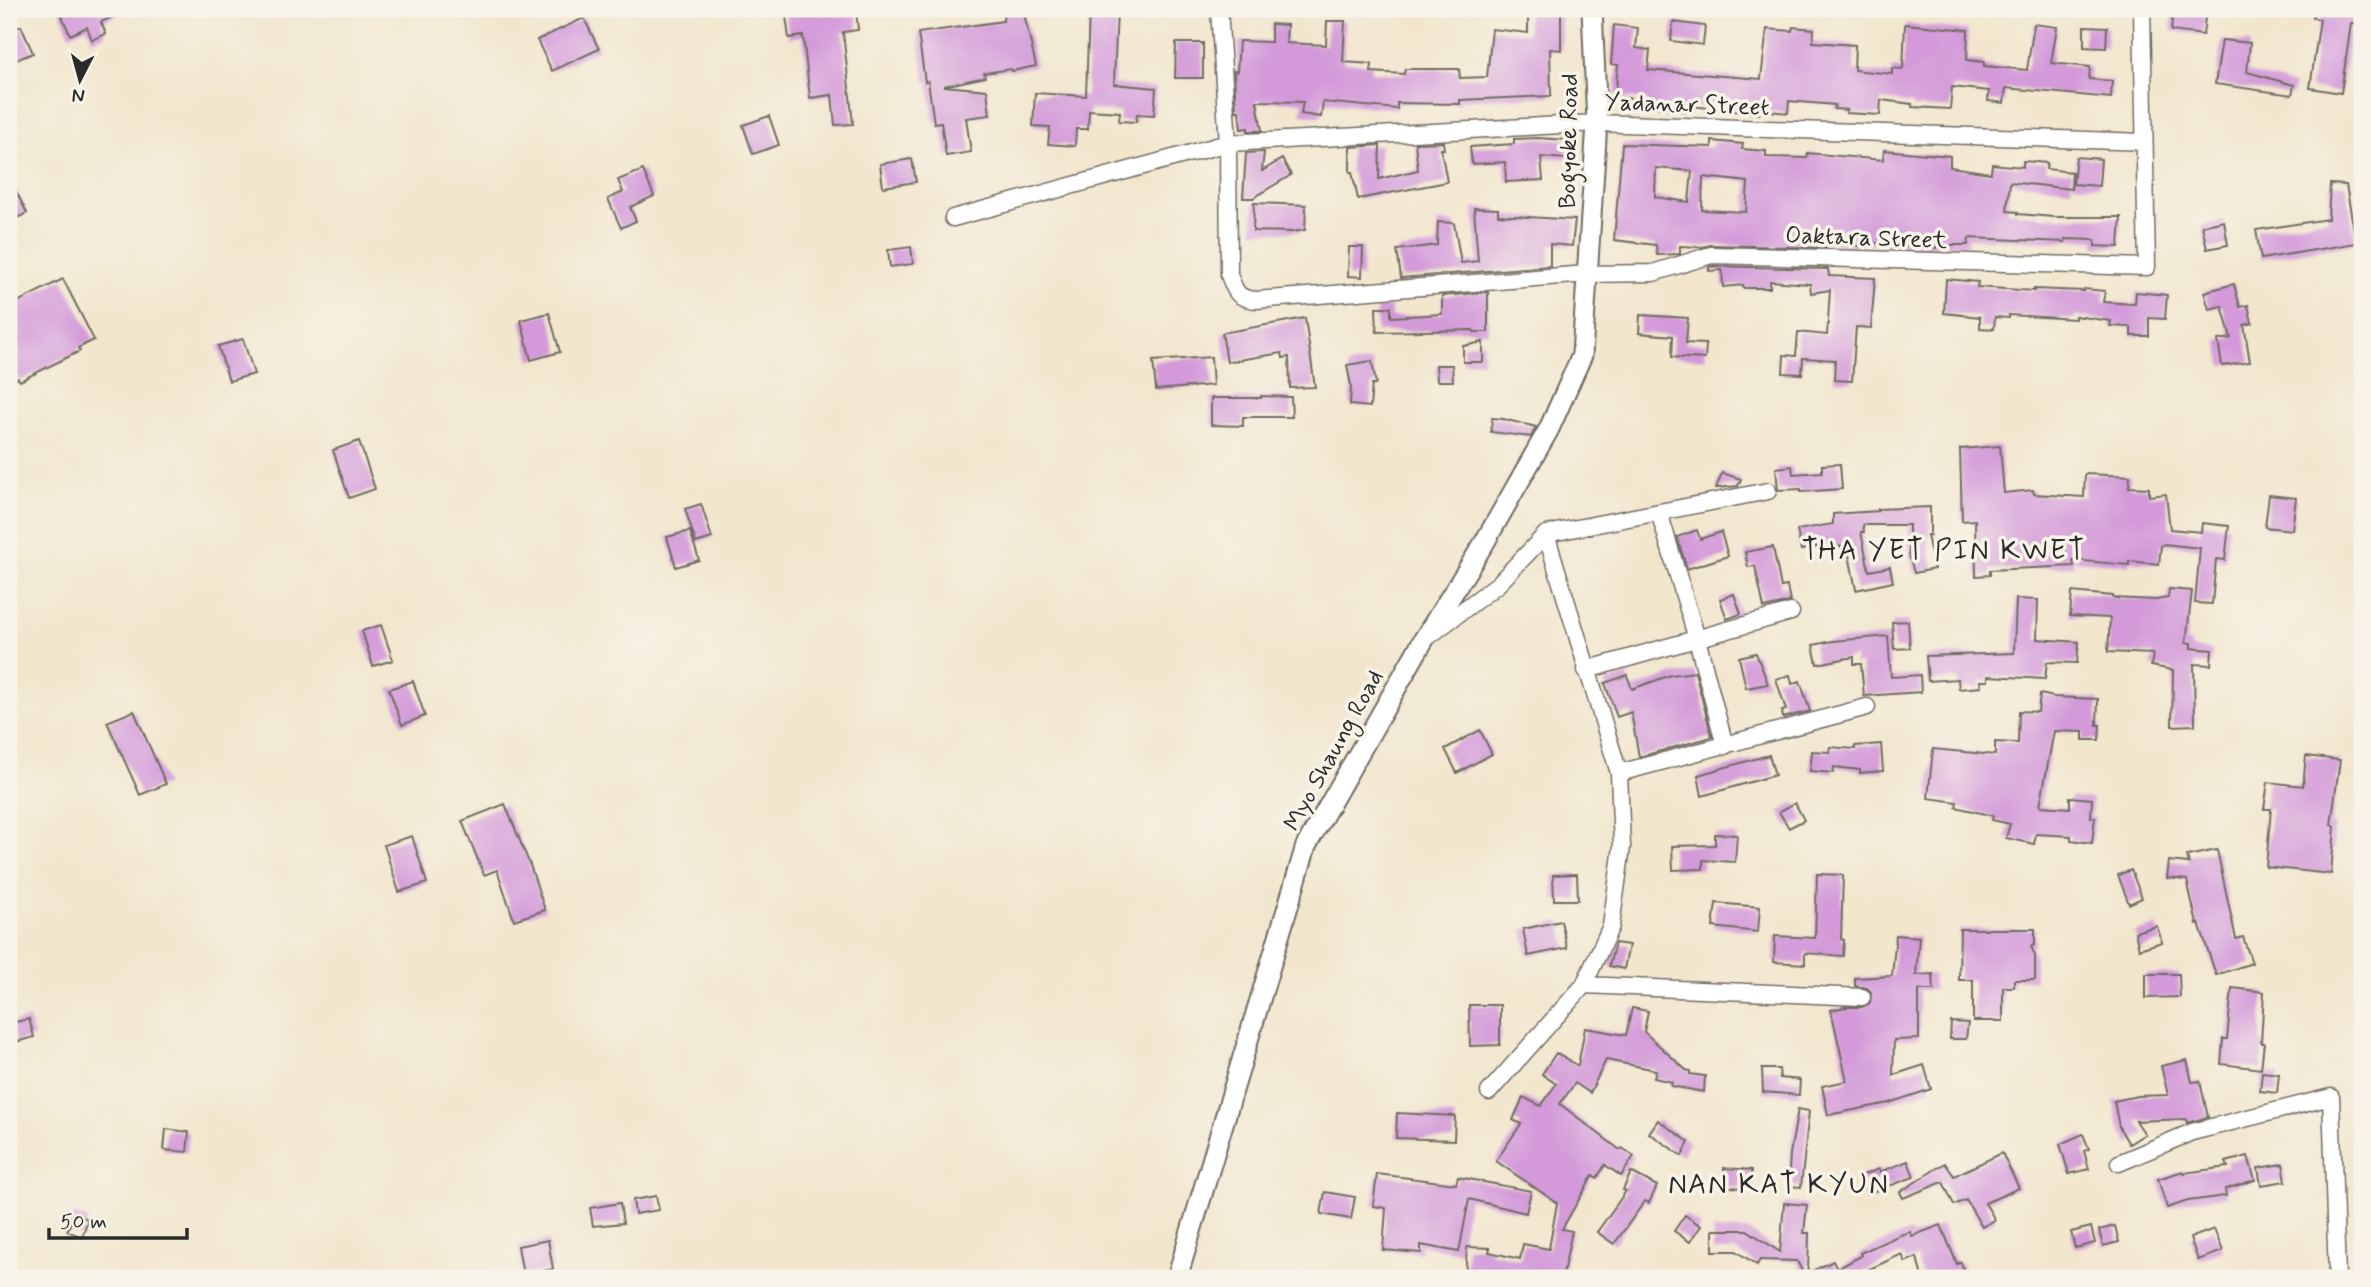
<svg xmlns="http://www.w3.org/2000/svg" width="2371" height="1287" viewBox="0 0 2371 1287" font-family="Mynerve,sans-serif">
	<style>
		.building { fill: #d399d9; fill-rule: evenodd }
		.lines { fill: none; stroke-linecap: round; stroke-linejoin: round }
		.minor-casing { stroke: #716c64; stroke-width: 19 }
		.tertiary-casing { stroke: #716c64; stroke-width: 23 }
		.minor { stroke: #fff; stroke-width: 16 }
		.tertiary { stroke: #fff; stroke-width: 19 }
		.labels { text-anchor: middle; stroke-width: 7; stroke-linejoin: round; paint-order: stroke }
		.street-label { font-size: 24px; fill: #2b2b2b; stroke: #f7f3e8 }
		.quarter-label { font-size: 28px; letter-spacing: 2px; fill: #2b2b2b; stroke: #f7f3e8 }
	</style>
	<rect width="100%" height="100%" fill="#f7f3e8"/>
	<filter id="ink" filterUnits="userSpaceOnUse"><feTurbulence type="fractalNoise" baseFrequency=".0143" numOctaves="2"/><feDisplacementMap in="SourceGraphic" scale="14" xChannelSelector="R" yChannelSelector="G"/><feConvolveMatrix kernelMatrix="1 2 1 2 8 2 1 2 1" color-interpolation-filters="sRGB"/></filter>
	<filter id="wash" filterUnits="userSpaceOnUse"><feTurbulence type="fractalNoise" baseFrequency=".00686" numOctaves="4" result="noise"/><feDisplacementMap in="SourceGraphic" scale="28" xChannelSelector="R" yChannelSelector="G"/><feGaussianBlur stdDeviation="1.57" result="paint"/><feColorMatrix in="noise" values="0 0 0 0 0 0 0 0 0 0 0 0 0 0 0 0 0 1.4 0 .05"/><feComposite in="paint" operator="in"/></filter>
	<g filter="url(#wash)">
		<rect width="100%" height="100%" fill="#f2e6cd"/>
		<g id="blocks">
			<!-- building -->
			<path class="building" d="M59,9H131L101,22L106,34L92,40L87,27L70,35Z
				M785,9H856L858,30L843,32L853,124L835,125L832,95L810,98L803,36L789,38Z
				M1004,9H1026L1025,18L1036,66L1012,71L1011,69L984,73L985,77L944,86L987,90L990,115L966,118L971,152L946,156L941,122L934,123L928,81L925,82L918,33L1003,21Z
				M1089,9H1117L1114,84L1156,88L1154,115L1137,114L1136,122L1119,121L1120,112L1089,110L1088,129H1076L1075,146L1048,144L1050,127L1033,126L1035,93L1086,96Z
				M2173,9H2206L2203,35L2171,31Z
				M2314,9H2361L2360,24L2351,23L2341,93L2310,88L2320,19L2313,18Z
				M1528,12H1561V50L1550,49L1551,96L1460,100V104L1397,103V109L1323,102L1321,117L1301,114L1303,102L1257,101L1262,131H1248V128L1241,129L1239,111H1236L1234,71L1237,72L1239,41L1271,42V24L1287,25L1286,43L1326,45L1327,21H1345L1343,62L1372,64L1371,72L1404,74L1405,69H1459L1460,78L1487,77L1492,29L1528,33Z
				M584,18L599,49L552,71L537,40Z
				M1673,22L1705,26L1703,45L1671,41Z
				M1905,24L1968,30L1967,60L1984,62V66L2027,70L2034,24L2057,27L2051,63L2090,67L2089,79L2112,81L2111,98L2006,88L2004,103L1988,101L1989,91L1952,87L1950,109L1912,107V104L1881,100L1880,115L1846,113L1847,110L1834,109L1835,105L1789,101L1788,113L1760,110L1759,114L1692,106L1691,112L1646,106L1647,100L1615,97L1618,65L1611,64L1614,25L1638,28L1636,48L1650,50L1648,70L1761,79L1767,29L1792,31L1793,27L1814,29L1813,42L1855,45L1854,70L1892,74V68L1903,69Z
				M21,26L33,53L9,63V31Z
				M2084,26L2107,27L2106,48L2084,47Z
				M2222,40L2250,43L2247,72L2294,85L2292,95L2215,84Z
				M1176,43H1203V78H1175Z
				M769,116L779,145L753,154L743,125Z
				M1537,138L1568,140L1567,159L1541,157L1543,180L1506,182L1505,162L1472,164L1470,147L1514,144V139Z
				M1712,141L1743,144L1742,149L1766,151V157L1807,158L1808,153L1883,160L1884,150L1950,156V167L1991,173L1992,164L2023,167V161L2047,163L2046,169L2072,172L2071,189L2010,182L2007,211L2018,212V214L2054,217H2121L2119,247L2095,246V240L2065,239V242L1969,238L1968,245H1936V248L1862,242V246L1824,243L1825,248L1711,245L1702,247L1680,246V254L1657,255L1656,245L1614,240L1622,144L1712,147ZM1656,168L1692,171L1689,202L1655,197ZM1703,177L1748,182L1746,212L1702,210Z
				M1443,142L1444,149H1441L1447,182L1358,199L1352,172H1350V147L1380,145L1379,179L1418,170L1415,143Z
				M1264,152L1262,171L1282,159L1291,175L1253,198H1243L1246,153Z
				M2076,157L2101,159L2099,186L2073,184Z
				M912,159L916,182L883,187L880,164Z
				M643,170L654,196L630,207L636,221L621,228L608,199L623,192L618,180Z
				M9,177L27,213L9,222Z
				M2330,184L2346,185L2356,243L2261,259L2256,230L2328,219Z
				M1254,203L1306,205L1305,230L1293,232L1253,231Z
				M1474,208L1498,209V215L1575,220L1572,246L1550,244V266L1401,278L1397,250L1437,245L1438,222L1454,223L1461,263L1478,261Z
				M2224,221L2228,245L2207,249L2202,226Z
				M911,247L913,264L890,267L888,250Z
				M1349,247H1363L1362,277L1348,276Z
				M1712,266L1828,269L1829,276L1875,278L1871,328L1856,327L1852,381L1834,380L1835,360L1803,358L1802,374L1783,373L1784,355L1796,356L1798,332L1827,335L1830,290L1811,293L1810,284L1770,281V288H1743V285L1723,287L1722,270L1709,271V267Z
				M63,279L94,340L78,348L80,351L20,381L18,378L9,382V306Z
				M1946,279L1978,282L1977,287L2034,291V289L2084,291V289L2105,291L2103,302L2135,304L2136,292L2167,295L2165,319L2149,318V336H2131V327L2110,326L2111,321L2075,316V319L2009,315V318L1995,317L1994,329L1980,328V317L1944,313Z
				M2234,284L2240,307L2248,305L2252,323L2244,325L2250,362L2222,366L2218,340L2231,338L2222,306L2209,309L2204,292Z
				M1488,292V332H1474L1473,330L1377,332L1376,307H1391V317L1442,314V296Z
				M549,313L560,352L531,360L521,320Z
				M1640,315L1688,318L1686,343L1706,344L1705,359L1672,357L1673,336L1639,333Z
				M1305,318L1315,387L1290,388L1289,357L1283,358L1282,353L1227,362L1222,333Z
				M243,339L254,374L229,381L218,346Z
				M1483,342V362H1463V346Z
				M1211,357L1213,385L1156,390L1153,361Z
				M1372,361L1376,384H1372L1370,407L1350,405L1351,386L1347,365Z
				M1436,365H1452L1453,381H1437Z
				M1261,396L1291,397L1292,417H1243V426L1211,425V398H1261Z
				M1492,418L1503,419L1536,427L1531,437L1491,432Z
				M359,441L375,489L349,498L333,450Z
				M2000,446L2004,493L2033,490L2034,494L2084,497L2085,474L2130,476L2129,487L2149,488V496L2166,494L2170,529L2201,532L2202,523L2229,526L2225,560L2216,559L2212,604L2195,603L2200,548L2164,544L2161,546L2159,564L2129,561V565L2073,560L2074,566L1990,570V575L1976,576L1975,520L1962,521L1960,449Z
				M1840,464L1842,489L1801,492V489L1778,490L1776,468L1792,466L1793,474L1822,472V465Z
				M1722,473L1741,479L1738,486L1716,488Z
				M2269,495L2296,498L2292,530L2265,527Z
				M701,504L712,538L696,543L685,509Z
				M1930,507V535H1927L1934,569L1914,573L1909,554V525H1863L1864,532H1861L1869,571L1890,567L1893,582L1856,590L1847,545L1824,550L1823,546L1801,550L1797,530L1833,524V514L1878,511V509Z
				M1697,530L1700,539L1721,532L1728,556L1687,569L1677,537Z
				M690,531L699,560L676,567L667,537Z
				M1773,547L1781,587L1787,586L1790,602L1764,608L1755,566L1748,567L1745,552Z
				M2169,589L2192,591L2186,643H2191V648L2212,650L2211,665L2194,664L2195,725L2172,726L2173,670L2151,666L2153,654L2108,652L2110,618L2070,616L2072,592L2113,596V598L2156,600L2168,598Z
				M1734,594L1741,614L1727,619L1720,599Z
				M2016,599L2038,600L2037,639L2079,642L2077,663L2047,662L2045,679L1988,676V681H1980L1981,687L1959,689L1958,679L1928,681L1926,656L2014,653Z
				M1908,621L1910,648L1894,649L1892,622Z
				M381,625L393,660L373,666L362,631Z
				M1888,636L1891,677L1920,675L1921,692L1864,696L1861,664H1854V657L1817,664L1813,645L1833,641Z
				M1756,653L1768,684L1746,688L1739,657Z
				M1695,672L1712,737L1639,757L1631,712L1617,717L1605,683L1627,675L1632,689L1671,675Z
				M1790,675L1792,684L1800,681L1810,711L1783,718L1782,711L1786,710L1776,679Z
				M413,681L425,716L402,725L389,689Z
				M2040,694L2054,697L2098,699L2097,725H2100L2099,740H2083V732L2054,731L2040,806L2070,808V797L2092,799L2091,817H2095L2092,843L2071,840V836L2036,834L2034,844L2006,838L2010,824L1992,820L1993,816L1956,807L1957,802L1928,798L1933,749L1995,755V742L2018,743L2019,711L2038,712Z
				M134,711L166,784L140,795L107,722Z
				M1480,730L1492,754L1457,773L1445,749Z
				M1881,744L1883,771L1860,773V770L1834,767L1833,773L1810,771L1812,751L1829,752L1830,747L1855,749V746Z
				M1769,755L1775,775L1702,796L1698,775Z
				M2306,756L2340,760L2331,825L2335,826L2331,874L2266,867L2271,809H2264L2268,782L2303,786Z
				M1795,803L1804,820L1789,828L1779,812Z
				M505,804L530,865L545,910L514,920L497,870L484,875L462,821Z
				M1715,834L1737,835L1735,862L1703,860V869L1673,870L1672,846L1715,845Z
				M412,836L427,883L399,892L384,845Z
				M2217,850L2236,939L2243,937L2252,963L2216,975L2199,923L2197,924L2187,880L2167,878L2169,861L2189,863L2187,856Z
				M2131,870L2142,898L2129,904L2118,875Z
				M1577,874L1578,900H1554L1553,875Z
				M1817,874L1843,875L1841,939L1844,940L1843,956L1805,953V964L1774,962L1775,936L1815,938Z
				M1716,903L1760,907L1758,932L1713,927Z
				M1561,921L1567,948L1528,956L1523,929Z
				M2157,926L2162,942L2139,949L2135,932Z
				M1960,929H2035V945L2031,946L2035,956V980H2014V987H2003V1021H1973V980H1959Z
				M1896,935L1919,937L1916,975L1933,974L1934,990H1919V1039L1894,1040L1893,1075L1924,1065L1931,1089L1889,1103L1828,1115L1822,1086L1847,1081L1831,1010L1845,1007H1862L1870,1003L1871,992L1867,988L1855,986V978L1892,976Z
				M1615,943L1629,945L1624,969L1609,966Z
				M2146,974H2179L2180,997L2146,998Z
				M2232,988L2264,992L2261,1043H2264L2261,1069L2221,1064L2223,1039H2227Z
				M1469,1005H1500V1045L1470,1046Z
				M1632,1008L1648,1011L1644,1032L1686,1070L1690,1071V1074L1705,1076L1704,1092L1671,1086L1672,1082L1654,1078L1656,1070L1606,1060L1590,1093L1575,1083L1560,1104L1620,1150L1622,1148L1634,1156L1621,1176L1605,1165L1597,1178L1593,1175L1562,1229L1572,1231L1562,1278H1465L1467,1247L1490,1248L1489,1252L1520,1259L1523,1244L1549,1249L1557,1203L1496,1161L1521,1124L1513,1120L1523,1097L1541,1106L1556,1084L1542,1074L1556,1053L1578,1066L1585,1028L1626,1035Z
				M29,1019L34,1037L16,1042L11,1023Z
				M1951,1022L1968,1023L1966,1039H1950Z
				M2187,1060L2192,1082L2200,1081L2208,1117L2187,1123L2186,1119L2136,1121L2145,1134L2129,1144L2119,1127L2114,1101L2137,1096L2168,1095L2161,1066Z
				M1762,1069H1779L1780,1078L1800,1080L1799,1095L1763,1092Z
				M2262,1072L2279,1074L2277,1093L2260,1091Z
				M1798,1109L1809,1111L1801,1187L1788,1186L1790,1154Z
				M1397,1113L1455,1116L1454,1140L1396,1138Z
				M1658,1120L1689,1142L1682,1156L1649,1133Z
				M166,1129L189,1132L187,1152L164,1150Z
				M2083,1134L2089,1149L2084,1151L2089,1169L2069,1174L2060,1144Z
				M2002,1153L2019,1188L1985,1203L1995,1220L1982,1227L1966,1200L1954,1205L1943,1182L1903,1198L1900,1192L1945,1163L1954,1176Z
				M2248,1156L2255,1180L2225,1189L2226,1196L2188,1201L2167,1208L2158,1179L2183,1171L2184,1173L2228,1167L2226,1162Z
				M1908,1161L1914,1177L1867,1194L1860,1176L1879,1169L1880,1172Z
				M2283,1164L2286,1181L2261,1185L2258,1168Z
				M1724,1168L1752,1170L1750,1189L1723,1186Z
				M1631,1172L1657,1186L1649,1203L1645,1201L1614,1244L1597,1232L1626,1191L1623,1190Z
				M1377,1174L1456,1184L1458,1177L1531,1191L1526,1213L1469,1199L1459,1252L1421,1245V1253L1383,1250L1386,1208L1373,1206Z
				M1325,1192L1355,1197L1351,1219L1321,1214Z
				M656,1196L659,1210L635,1214L633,1200Z
				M620,1203L623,1223L593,1226L590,1208Z
				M1784,1203L1807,1205L1804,1233H1809L1808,1273L1833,1261L1837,1269L1861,1256L1860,1253L1900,1235L1910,1232L1912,1236L1941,1225L1957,1264L1961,1262L1966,1278H1922L1917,1257L1905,1262L1902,1254L1861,1273L1864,1278H1797L1804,1275L1797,1261L1760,1260L1757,1265L1736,1251H1713V1230H1747L1780,1252Z
				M74,1214L88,1219L82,1237L67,1231Z
				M1685,1215L1701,1226L1690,1242L1674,1231Z
				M2115,1226L2119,1242L2103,1246L2099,1230Z
				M2091,1227L2095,1243L2075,1248L2071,1232Z
				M2214,1229L2223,1251L2198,1260L2190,1238Z
				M548,1240L553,1269L523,1275L518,1246Z"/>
		</g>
	</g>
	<g filter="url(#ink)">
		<use href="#blocks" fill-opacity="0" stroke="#716c64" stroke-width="2"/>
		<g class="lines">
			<!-- minor casing -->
			<g class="minor-casing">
				<path id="minor" d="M1219,9L1228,143L1229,275C1236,292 1236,298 1256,300L1587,274L1653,273L1711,255L2147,267L2142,9
					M953,218L1228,143L1597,123L2144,142
					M1659,512L1697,639L1725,746
					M1429,636L1498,584L1546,534L1768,491
					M1586,670L1791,612
					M1619,773L1867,707
					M1584,985L1862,997
					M1489,1092L1584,985L1611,926L1622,847L1619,773L1546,534
					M2119,1163L2192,1132L2331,1097L2337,1278"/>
			</g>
			<!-- tertiary casing -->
			<g class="tertiary-casing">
				<path id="tertiary" d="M1177,1278L1306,846L1424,639L1483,545L1549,429L1582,355L1597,123L1592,9"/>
			</g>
			<!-- minor -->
			<use href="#minor" class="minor"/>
			<!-- tertiary -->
			<use href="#tertiary" class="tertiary"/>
		</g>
	</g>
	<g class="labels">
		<!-- street labels -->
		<g class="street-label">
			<text transform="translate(1687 104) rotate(2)" y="8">Yadanar Street</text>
			<text transform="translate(1568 141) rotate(-89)" y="8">Bogyoke Road</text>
			<text transform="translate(1866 237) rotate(2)" y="8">Oaktara Street</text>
			<text transform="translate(1333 750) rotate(-61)" y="8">Myo Shaung Road</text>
		</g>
		<!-- quarter labels -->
		<g class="quarter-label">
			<text x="1944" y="559">THA YET PIN KWET</text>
			<text x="1779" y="1193">NAN KAT KYUN</text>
		</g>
	</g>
	<!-- margin -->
	<rect width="2371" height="1287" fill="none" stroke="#f7f3e8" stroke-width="35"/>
	<!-- north arrow -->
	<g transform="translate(80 80) rotate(186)" stroke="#f7f3e8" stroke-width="5" paint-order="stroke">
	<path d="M0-5L12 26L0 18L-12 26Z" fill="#2b2b2b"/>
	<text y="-10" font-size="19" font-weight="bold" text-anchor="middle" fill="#2b2b2b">N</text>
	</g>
	<!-- scale -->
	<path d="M49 1228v10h138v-10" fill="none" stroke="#2b2b2b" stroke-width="3.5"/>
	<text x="60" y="1228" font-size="21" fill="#2b2b2b" stroke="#f7f3e8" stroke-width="5" paint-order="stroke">50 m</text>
</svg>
